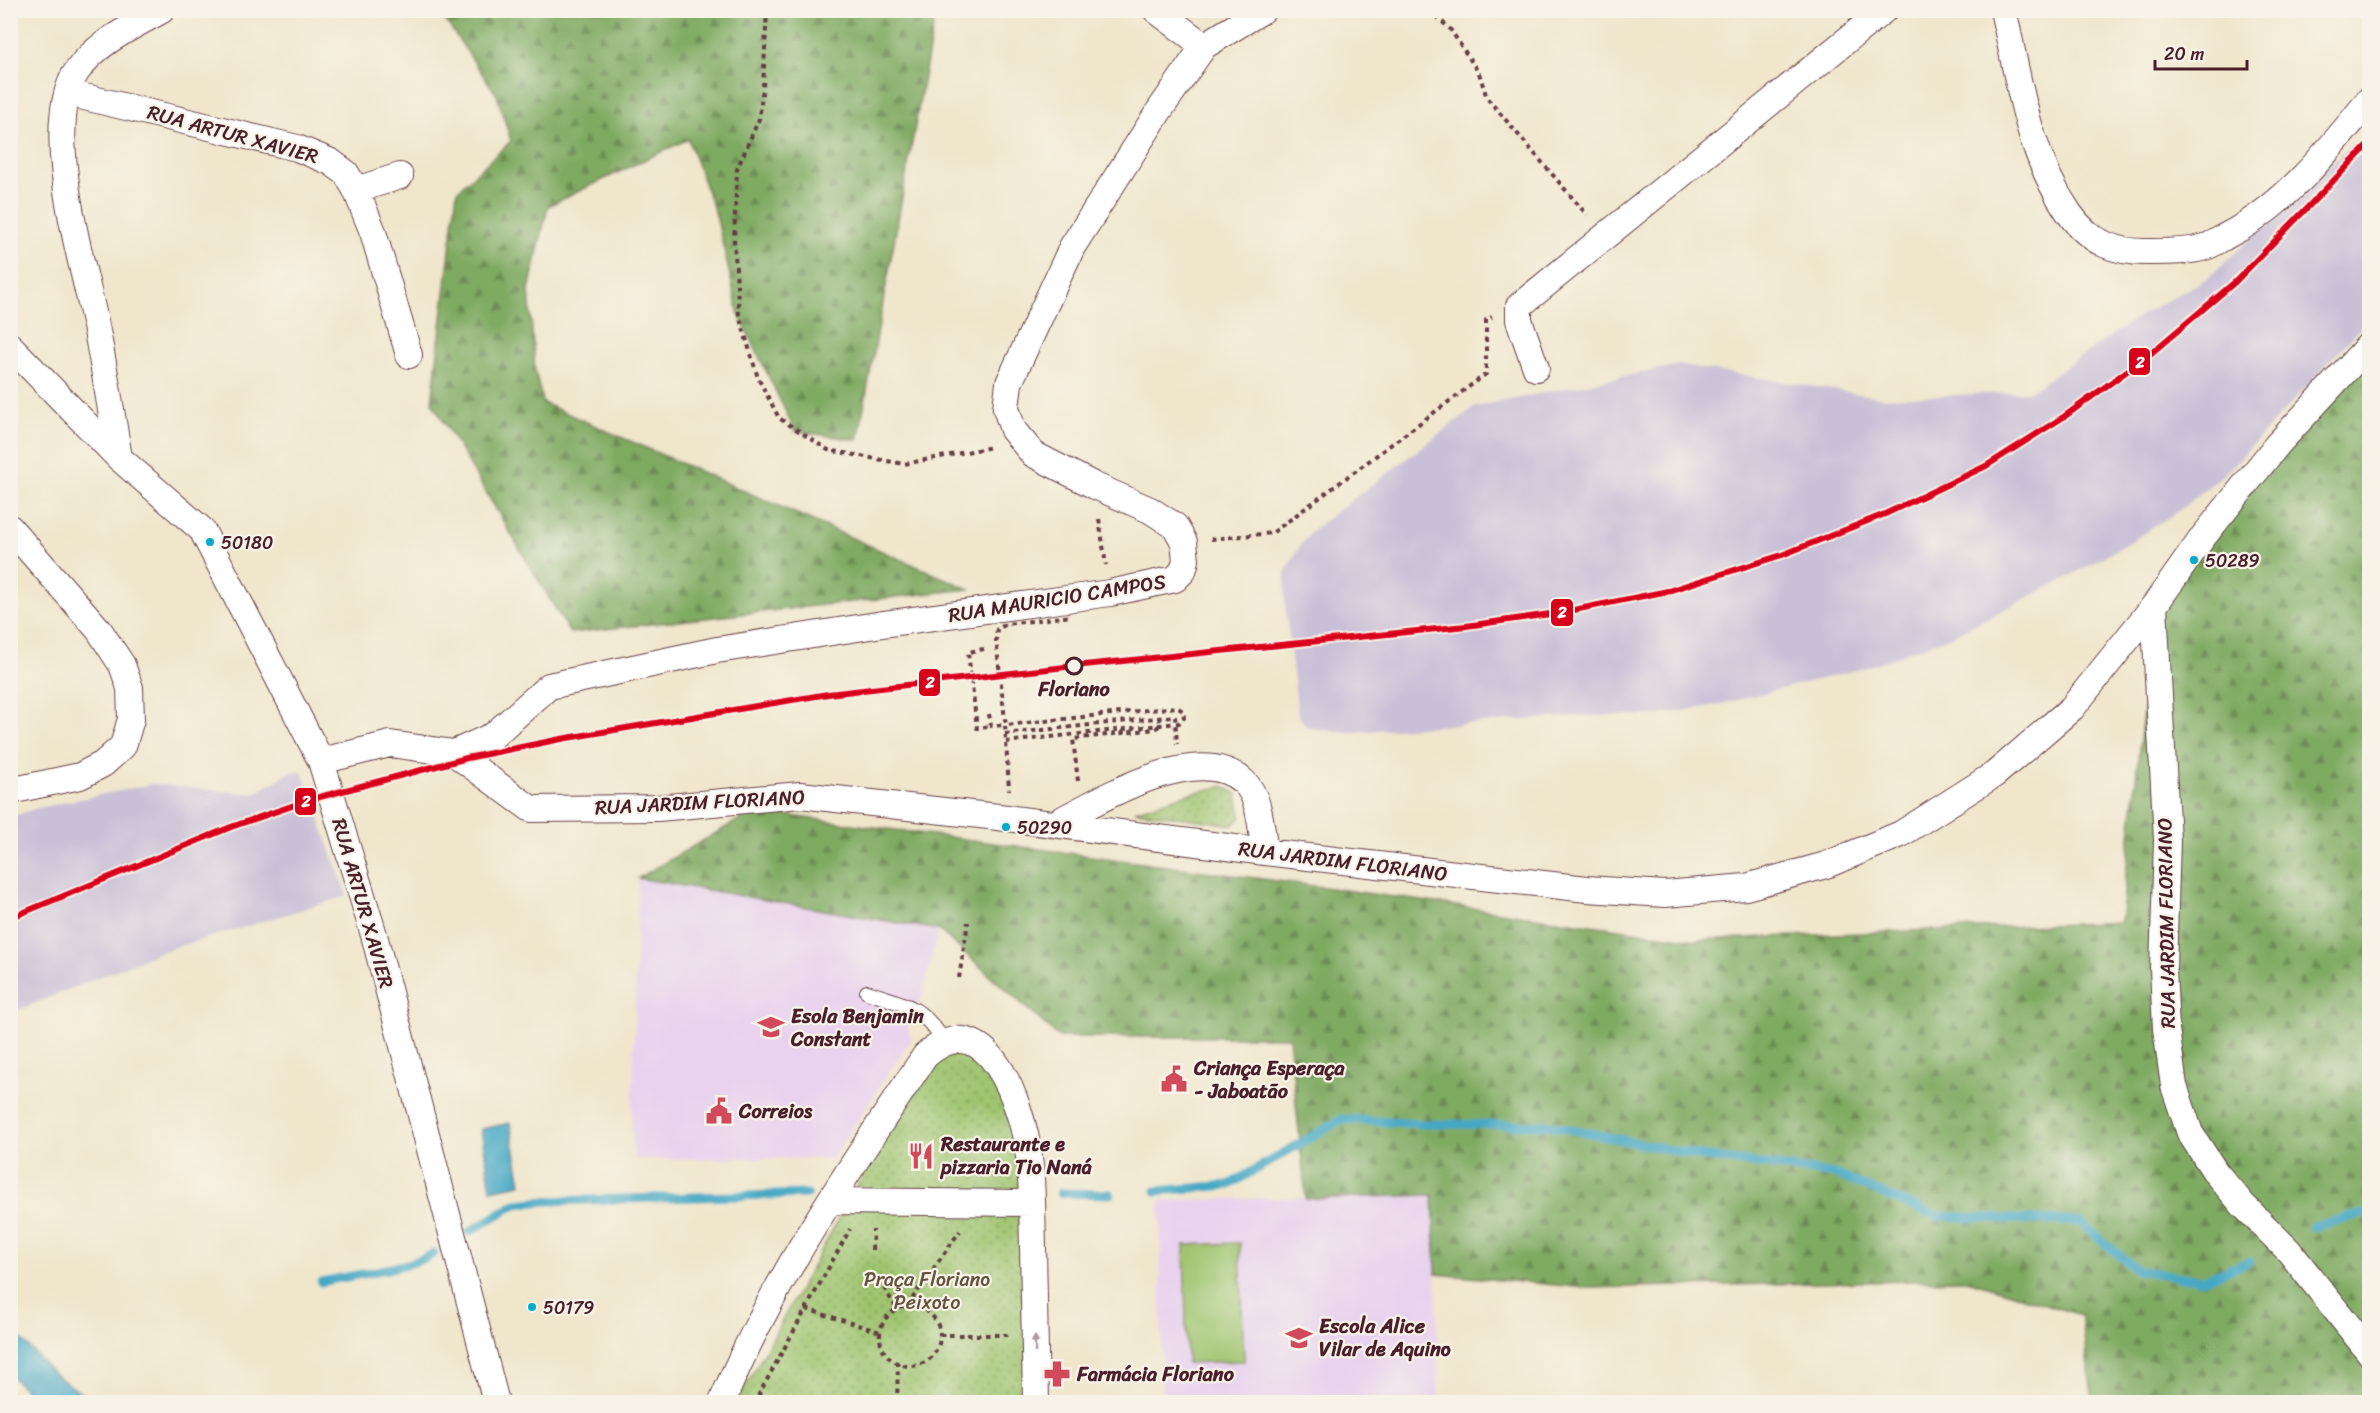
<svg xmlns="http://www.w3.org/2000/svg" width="2380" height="1413" viewBox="0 0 2380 1413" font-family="Sriracha,sans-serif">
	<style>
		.built { fill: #e8d2ee }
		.railway { fill: #c9bfd7 }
		.green { fill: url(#green-dots); stroke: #74724d; stroke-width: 1.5 }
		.forest { fill: url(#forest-firs); stroke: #646446; stroke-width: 1.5 }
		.pitch { fill: #9fc56f; stroke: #74724d; stroke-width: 1.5 }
		.water { fill: #45a8c5; stroke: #486478; stroke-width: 1.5 }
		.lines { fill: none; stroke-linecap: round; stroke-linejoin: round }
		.stream { stroke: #45a8c5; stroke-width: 9 }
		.lane-casing { stroke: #633d43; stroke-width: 16 }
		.street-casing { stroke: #633d43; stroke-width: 28 }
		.path { stroke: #633d43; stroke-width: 4; stroke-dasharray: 4.5 4.5; stroke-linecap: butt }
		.lane { stroke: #fff; stroke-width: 14 }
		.street { stroke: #fff; stroke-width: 26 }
		.path-bridge { stroke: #633d43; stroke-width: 4; stroke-dasharray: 4.5 4.5; stroke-linecap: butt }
		.metro-1-casing { stroke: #f7f3e8; stroke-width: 10 }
		.metro-1 { stroke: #d9001c; stroke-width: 6 }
		.oneway { fill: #ae9aa0 }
		.bus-dot { fill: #00a9ce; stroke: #f7f3e8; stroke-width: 2 }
		.stop-dot { fill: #f7f3e8; stroke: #4a1f2b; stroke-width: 3 }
		.labels { text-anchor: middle; stroke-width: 4.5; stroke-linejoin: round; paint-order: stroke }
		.bus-label { font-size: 18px; fill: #4a1f2b; stroke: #f7f3e8; text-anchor: start }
		.street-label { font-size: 20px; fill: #4a1f2b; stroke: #f7f3e8 }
		.stop-label { font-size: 20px; font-weight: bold; fill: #4a1f2b; stroke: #f7f3e8 }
		.poi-label { font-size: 20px; font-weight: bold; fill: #4a1f2b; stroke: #f7f3e8; text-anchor: start }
		.park-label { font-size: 20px; fill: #64513f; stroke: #f7f3e8 }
		.line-badge { stroke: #f7f3e8; stroke-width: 2 }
		.badge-label { font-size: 16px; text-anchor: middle; font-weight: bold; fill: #fff }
	</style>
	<defs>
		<pattern id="green-dots" width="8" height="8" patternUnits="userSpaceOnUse" patternTransform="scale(1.5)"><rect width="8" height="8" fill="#9fc56f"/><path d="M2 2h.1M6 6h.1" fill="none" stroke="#849f5b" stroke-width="1.8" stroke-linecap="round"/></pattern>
		<pattern id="forest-firs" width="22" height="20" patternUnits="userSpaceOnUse" patternTransform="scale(1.5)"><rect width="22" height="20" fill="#7faa62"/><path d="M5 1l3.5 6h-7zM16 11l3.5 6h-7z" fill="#6a8a51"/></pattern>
	</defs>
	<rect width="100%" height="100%" fill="#f7f3e8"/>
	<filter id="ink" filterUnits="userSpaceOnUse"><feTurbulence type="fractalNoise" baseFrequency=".0167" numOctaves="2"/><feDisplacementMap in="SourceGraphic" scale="12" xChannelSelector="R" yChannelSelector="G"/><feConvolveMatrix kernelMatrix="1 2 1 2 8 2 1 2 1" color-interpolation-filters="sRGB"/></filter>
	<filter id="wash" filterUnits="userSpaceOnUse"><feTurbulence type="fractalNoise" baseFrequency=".008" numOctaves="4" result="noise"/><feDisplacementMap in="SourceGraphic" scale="24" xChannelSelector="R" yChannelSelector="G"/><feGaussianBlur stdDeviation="1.35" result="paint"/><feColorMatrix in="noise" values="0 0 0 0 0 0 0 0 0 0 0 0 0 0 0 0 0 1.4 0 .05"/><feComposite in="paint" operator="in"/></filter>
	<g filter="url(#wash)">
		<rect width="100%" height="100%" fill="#f0e6cc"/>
		<!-- built -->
		<path class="built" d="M638,878L939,930L921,1000L904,1015L911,1039L833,1158L634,1159L632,1127Z
			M1434,1195L1439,1402H1162L1160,1200Z"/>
		<!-- railway -->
		<path class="railway" d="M2351,145L2369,160V319L2231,468L2181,509L2127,544L2057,583L1949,637L1864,668L1717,705L1659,715L1578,716L1351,732L1320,730L1306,726L1298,715L1285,603V573L1300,546L1315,528L1475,407L1678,365L1884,398L2029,392L2146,312L2208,278Z
			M302,771L347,896L160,952L11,1013V817L38,808L152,784L254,794L291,772Z"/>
		<!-- green -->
		<path class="green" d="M1223,786L1237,794L1241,817L1233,825L1135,811L1188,794Z
			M931,1053H986L1036,1202L1042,1402H737Z"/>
		<!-- forest -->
		<path class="forest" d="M439,11H936L858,440L795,431L739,315L716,215L688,139L548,206L529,290L535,371L543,403L969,589L570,633L432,402L457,191L511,141L497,95Z
			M2369,333V1402H2093L2081,1315L1967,1280L1587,1288L1436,1274L1433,1195L1306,1199L1289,1037H1059L939,930L638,878L754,811L1338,889L1696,940L2121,922L2154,606Z"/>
		<!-- pitch -->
		<path class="pitch" d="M1240,1243L1244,1361L1187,1363L1184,1245Z"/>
		<!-- water -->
		<path class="water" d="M510,1123L521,1184L491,1190L481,1129Z
			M11,1328L52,1372L93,1402H37L11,1376Z"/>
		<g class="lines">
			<!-- stream -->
			<path class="stream" d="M1156,1191L1229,1185L1342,1119L1425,1124L1550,1125L1700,1156L1835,1174L1936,1216L2080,1222L2137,1270L2202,1280L2249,1262
				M1061,1193L1110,1194
				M2313,1227L2370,1212
				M469,1232L516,1204L546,1201L807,1194
				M321,1282C348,1276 414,1267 434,1253"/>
		</g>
	</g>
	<g filter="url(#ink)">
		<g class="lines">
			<!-- lane casing -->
			<g class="lane-casing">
				<path id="lane" d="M867,992C906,1005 920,1005 944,1041"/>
			</g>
			<!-- street casing -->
			<g class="street-casing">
				<path id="street" d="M1156,10L1204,46
					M2003,10C2020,82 2026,150 2069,213C2090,243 2115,253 2151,252C2168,252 2189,252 2205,247C2212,245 2219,240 2226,236C2285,206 2329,150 2370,99
					M68,93L297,148L331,162L346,173L356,190L373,232L409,355
					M356,190L400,176
					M10,346L119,458L202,530L321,761L374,935L496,1402
					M1536,368L1519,320V306L1884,10
					M119,458C112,415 105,373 97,331C85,268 39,128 77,71C97,42 132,27 162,10
					M10,528L99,630L122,665L130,688L131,719L123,746L103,764L80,776L10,791
					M2154,606L2167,840L2163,969L2166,1029L2174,1086L2190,1133L2216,1173L2243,1205L2289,1251L2370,1353
					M454,753L531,809L658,808L800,795L1007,818L1265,852L1587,889L1665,894L1746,887L1826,865L1901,834L1995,774L2072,708L2154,606L2203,537L2277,445L2370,344
					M321,761L390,744L454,753L494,735L549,686L717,650L883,624L1110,593L1175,579L1183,571L1186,560L1184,542L1175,526L1150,510L1095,486L1033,454L1013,430L1006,408L1009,383L1072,247L1159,111L1204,46L1263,10
					M1054,824C1098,801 1199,739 1244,782C1261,798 1261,831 1265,852
					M830,1201L1032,1203
					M722,1402C773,1279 851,1167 925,1056C988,999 1023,1108 1029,1157C1033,1187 1032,1218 1033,1248C1034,1299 1035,1351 1036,1402"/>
			</g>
			<!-- path -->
			<path class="path" d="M767,10L763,87L759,119L737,169L734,240L739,315L758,378L779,418L828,450L904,464L992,447
				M1429,10L1450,29L1479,73L1487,98L1587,215
				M1099,519L1106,565
				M1211,539L1272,533L1486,374V320L1492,317
				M989,714L991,726L1005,725L1009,790
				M1005,734L1175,716L1177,744
				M1078,781L1073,739L1156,729L1160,724L1159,718
				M959,978L968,922
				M872,1250L873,1230
				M884,1288L897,1309
				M907,1306L960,1231
				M880 1336a30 30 0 1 1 60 0a30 30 0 1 1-60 0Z
				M806,1309L880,1332
				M940,1335H1008
				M758,1396L850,1229
				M897,1402L898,1363"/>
			<!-- lane -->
			<use href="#lane" class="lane"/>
			<!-- street -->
			<use href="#street" class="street"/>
			<!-- path-bridge -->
			<path class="path-bridge" d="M984,649L968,652L977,728L991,726
				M1006,742L1179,723L1184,718L1183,711L1177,707L1007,725L1005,720L996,639L997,629L1007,624L1071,616"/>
			<!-- metro-1 casing -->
			<g class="metro-1-casing">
				<path id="metro-1" d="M10,918L231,827L312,799L467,758L561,739L828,694L1074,666L1466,626L1564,612L1668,591L1782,555L1885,514L1986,466L2065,416L2149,355L2235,282L2370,143"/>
			</g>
			<!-- metro-1 -->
			<use href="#metro-1" class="metro-1"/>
		</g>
		<!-- one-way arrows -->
		<defs><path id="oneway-solid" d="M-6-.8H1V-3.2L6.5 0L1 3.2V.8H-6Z" transform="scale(1.5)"/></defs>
		<use class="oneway" href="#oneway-solid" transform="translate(1035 1344) rotate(-91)"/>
	</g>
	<!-- icons -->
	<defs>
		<g id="school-bare" transform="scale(2.07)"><path d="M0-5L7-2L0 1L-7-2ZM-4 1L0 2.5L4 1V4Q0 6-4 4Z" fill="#d1495b" stroke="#f7f3e8" stroke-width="2.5" paint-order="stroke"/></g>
		<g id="civic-bare" transform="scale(2.07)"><path d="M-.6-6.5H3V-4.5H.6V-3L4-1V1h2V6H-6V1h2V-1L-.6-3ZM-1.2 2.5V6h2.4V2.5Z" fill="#d1495b" stroke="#f7f3e8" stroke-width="2.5" paint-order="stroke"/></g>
		<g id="restaurant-bare" transform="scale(2.07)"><path d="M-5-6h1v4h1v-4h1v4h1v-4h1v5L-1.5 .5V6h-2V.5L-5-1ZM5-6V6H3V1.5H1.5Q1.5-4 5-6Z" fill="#d1495b" stroke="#f7f3e8" stroke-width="2.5" paint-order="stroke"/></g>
		<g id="pharmacy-bare" transform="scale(2.07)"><path d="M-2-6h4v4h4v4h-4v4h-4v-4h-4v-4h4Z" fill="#d1495b" stroke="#f7f3e8" stroke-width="2.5" paint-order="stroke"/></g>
	</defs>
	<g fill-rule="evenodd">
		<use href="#school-bare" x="771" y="1027"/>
		<use href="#civic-bare" x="1174" y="1079"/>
		<use href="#civic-bare" x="719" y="1111"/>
		<use href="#restaurant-bare" x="921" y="1156"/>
		<use href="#school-bare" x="1299" y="1338"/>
		<use href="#pharmacy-bare" x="1057" y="1374"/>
	</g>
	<!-- markers -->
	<g class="bus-dot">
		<circle cx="210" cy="542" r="5"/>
		<circle cx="2194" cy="560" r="5"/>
		<circle cx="1006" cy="827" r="5"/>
		<circle cx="532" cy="1307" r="5"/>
	</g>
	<circle class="stop-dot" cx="1074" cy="666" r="8"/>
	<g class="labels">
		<!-- bus labels -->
		<g class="bus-label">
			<text x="221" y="549">50180</text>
			<text x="2205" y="567">50289</text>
			<text x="1017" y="834">50290</text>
			<text x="543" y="1314">50179</text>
		</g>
		<!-- street labels -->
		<g class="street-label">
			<text transform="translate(233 134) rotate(15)" y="7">RUA ARTUR XAVIER</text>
			<text transform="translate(1057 598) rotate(-9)" y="7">RUA MAURICIO CAMPOS</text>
			<text transform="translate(700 802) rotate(-3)" y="7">RUA JARDIM FLORIANO</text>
			<text transform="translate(1343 861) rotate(7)" y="7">RUA JARDIM FLORIANO</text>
			<text transform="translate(363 903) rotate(74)" y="7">RUA ARTUR XAVIER</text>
			<text transform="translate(2166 923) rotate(-91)" y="7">RUA JARDIM FLORIANO</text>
		</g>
		<!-- stop labels -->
		<g class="stop-label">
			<text x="1074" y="696">Floriano</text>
		</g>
		<!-- poi labels -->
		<g class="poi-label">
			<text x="791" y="1023">Esola Benjamin<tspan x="791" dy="23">Constant</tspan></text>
			<text x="1194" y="1075">Criança Esperaça<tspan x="1194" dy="23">- Jaboatão</tspan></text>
			<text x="739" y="1118">Correios</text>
			<text x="941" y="1151">Restaurante e<tspan x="941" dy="23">pizzaria Tio Naná</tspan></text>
			<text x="1319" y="1333">Escola Alice<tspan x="1319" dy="23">Vilar de Aquino</tspan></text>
			<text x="1077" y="1381">Farmácia Floriano</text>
		</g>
		<!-- park labels -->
		<g class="park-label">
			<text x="927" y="1286">Praça Floriano<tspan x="927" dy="23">Peixoto</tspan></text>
		</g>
	</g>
	<g class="line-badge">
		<rect x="2128" y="347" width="23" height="29" rx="6" fill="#d9001c"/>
		<rect x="1550" y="598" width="24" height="29" rx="6" fill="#d9001c"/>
		<rect x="918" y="668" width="23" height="29" rx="6" fill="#d9001c"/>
		<rect x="294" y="787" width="23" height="29" rx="6" fill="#d9001c"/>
	</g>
	<g class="badge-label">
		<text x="2140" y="368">2</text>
		<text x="1562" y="618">2</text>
		<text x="930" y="688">2</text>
		<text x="306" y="807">2</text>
	</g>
	<!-- margin -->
	<rect width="2380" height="1413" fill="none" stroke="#f7f3e8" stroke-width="36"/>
	<!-- scale -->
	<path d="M2155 60v9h92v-9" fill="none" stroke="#4a1f2b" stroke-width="3"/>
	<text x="2164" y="60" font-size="18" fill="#4a1f2b" stroke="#f7f3e8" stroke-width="4.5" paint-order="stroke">20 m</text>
</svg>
